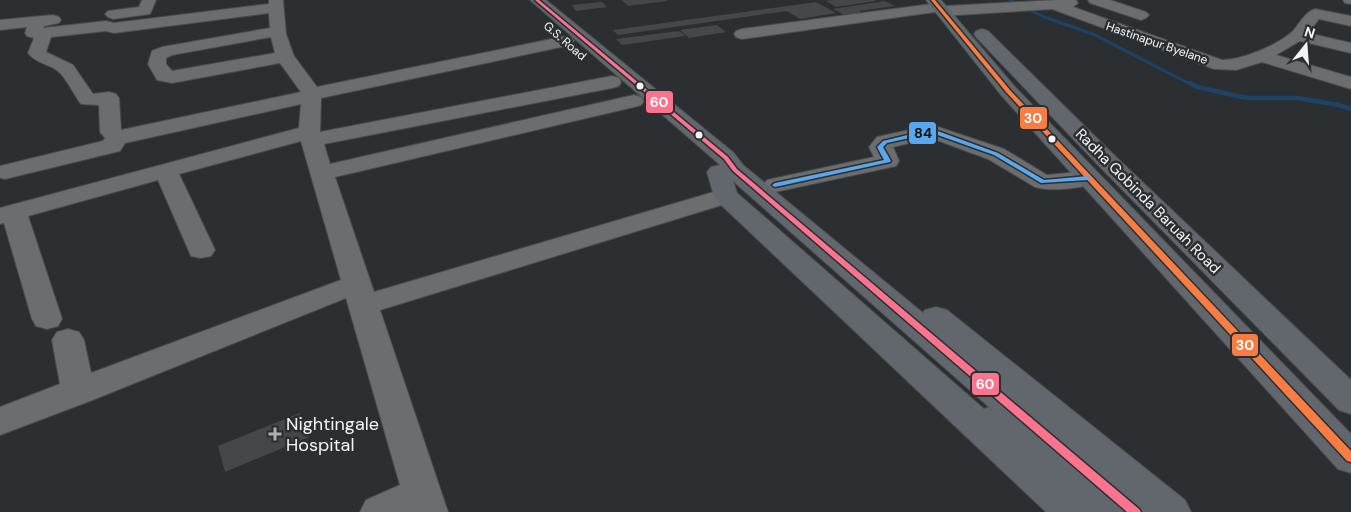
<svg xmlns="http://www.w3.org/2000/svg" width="1351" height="512" viewBox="0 0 1351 512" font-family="'DM Sans',sans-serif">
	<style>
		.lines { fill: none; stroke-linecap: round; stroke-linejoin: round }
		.stream-far1 { stroke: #1d4366; stroke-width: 3 }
		.stream { stroke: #1d4366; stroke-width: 4.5 }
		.building { fill: #454748 }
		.minor-casing { stroke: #4a4c4d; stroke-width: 2 }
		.major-casing { stroke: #4a4c4d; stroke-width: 2 }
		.minor { fill: #6c6d6e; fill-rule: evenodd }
		.major { fill: #62676d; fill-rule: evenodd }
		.bus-1-casing { stroke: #2b2f32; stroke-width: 3 }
		.bus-2-casing { stroke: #2b2f32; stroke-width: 3 }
		.bus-3-casing { stroke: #2b2f32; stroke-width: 3 }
		.bus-1 { fill: #fc738d; fill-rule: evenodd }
		.bus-2 { fill: #f77d43; fill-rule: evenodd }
		.bus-3 { fill: #5aa8eb; fill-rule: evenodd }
		.bus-dot { fill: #f2f5f7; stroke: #2b2f32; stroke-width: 2 }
		.poi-dot { fill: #adb0b2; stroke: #2b2f32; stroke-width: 2 }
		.labels { text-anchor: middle; stroke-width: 5; stroke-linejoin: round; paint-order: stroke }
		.far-street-label { font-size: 12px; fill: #f2f5f7; stroke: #2b2f32 }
		.street-label { font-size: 15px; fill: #f2f5f7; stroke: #2b2f32 }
		.near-poi-label { font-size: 18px; fill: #f2f5f7; stroke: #2b2f32; text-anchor: start }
		.line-badge { stroke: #2b2f32; stroke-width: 2 }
		.badge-label { font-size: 14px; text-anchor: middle; font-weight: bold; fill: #fff }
		.pale-badge-label { font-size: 14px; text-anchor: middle; font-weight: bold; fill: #111 }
	</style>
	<rect width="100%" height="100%" fill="#2c2f31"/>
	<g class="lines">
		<!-- stream-far1 -->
		<path class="stream-far1" d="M1010,0L1044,17L1093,34L1192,85"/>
		<!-- stream -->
		<path class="stream" d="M1190,83L1197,87L1247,98H1297L1339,105L1351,109"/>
	</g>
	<!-- building -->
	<path class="building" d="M622,0H667V1L628,6Z
		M833,0H875L876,1L836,7L826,1Z
		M885,1L895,6L859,11L861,13L844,15L833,9Z
		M602,2L607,7L576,11L572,5Z
		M816,2L836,13L800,19L787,11L618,35L613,30Z
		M717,25L726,32L689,38L680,30Z
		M679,31L686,36L622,45L616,39Z
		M300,413L309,437L225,472L218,446Z"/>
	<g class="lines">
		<!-- minor casing -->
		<g class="minor-casing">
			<path id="minor" d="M142,0H156L150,14L113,19L108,17L105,14L108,11L139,7Z
				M269,0H283L286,34L294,56L317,87L566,36L572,37L574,41L572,45L566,46L321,98L320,132L612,76L619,78L621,82L619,86L612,88L324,144L330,164L634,95L641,97L644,101L641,105L634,107L335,177L374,292L717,191L726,189L735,191L738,196L735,201L380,310L448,512H360L366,500L400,485L346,298L90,401L0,435V407L60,384L52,340L57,332L68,329L79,332L84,340L91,373L341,280L301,141L179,174L215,250L211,256L201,258L191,256L158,180L28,216L62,319L58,326L47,329L36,326L32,319L4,223L0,224V208L299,128L301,104L125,143L120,151L5,179L0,178V166L103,141L105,138L100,132L99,105L81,104C74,95 69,83 61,74C53,64 37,65 28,53L34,38L27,36L25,33L27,27L0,30V20L53,15L59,17L61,20L59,23L44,26L43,28L106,21L114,23L269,4ZM269,13L270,28L162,47L152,51L148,64L157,80L172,83L280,63L301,92L121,130L119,98L116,94L109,92L93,94L73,65L46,52L51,37L106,31L114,33ZM271,37L275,53L172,71L166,64V58L172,55Z
				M1057,0H1076L1078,3L1073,7L1222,60C1242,60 1278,45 1293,31C1300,23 1305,12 1315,9L1351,16V26L1319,19L1308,33L1351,43V53L1300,41L1276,55L1351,77V89L1262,62L1236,70L1214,69L1052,9L942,16L935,12L742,39L736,37L734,34L736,31L742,29L939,3L946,6Z
				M1088,0H1110L1146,12L1149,15L1146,18L1141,20L1090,3Z
				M1343,0H1351V4L1345,3Z
				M932,125L1004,149L1047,175L1089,171L1097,173L1101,178L1097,183C1079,188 1053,192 1035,187L988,159L931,138L893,147L899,161L896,166L775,192L767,190L763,185L767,180L874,157L869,147L877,137Z"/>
		</g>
		<!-- major casing -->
		<g class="major-casing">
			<path id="major" d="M530,0H546L734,153L743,165L923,313L925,310L936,307L947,310L1185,500L1191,512H1046L717,201L714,196L707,172L711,167L720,165L718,163ZM733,181L989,407L984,409L737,193Z
				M926,0H941L1015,87L1351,434V473L1338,469L1001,95Z
				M982,29L988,31L1116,157L1351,380V414L1339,410L1100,167L976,37L974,34L976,31Z"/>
		</g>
		<!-- minor -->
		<use href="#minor" class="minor"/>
		<!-- major -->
		<use href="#major" class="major"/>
		<!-- bus-1 casing -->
		<g class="bus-1-casing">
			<path id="bus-1" d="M535,0H539L728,157L737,169L1139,509L1141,512H1127L733,171L724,159Z"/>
		</g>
		<!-- bus-2 casing -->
		<g class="bus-2-casing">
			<path id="bus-2" d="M931,0H935L1010,90L1351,451V462L1347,461L1006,92Z"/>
		</g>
		<!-- bus-3 casing -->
		<g class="bus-3-casing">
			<path id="bus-3" d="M932,129L998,153L1044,180L1088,176L1091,178L1088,180L1041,183L994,155L932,133L887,143L883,147L891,161L890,162L775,187L772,185L775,183L884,160L877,147L883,141Z"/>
		</g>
		<!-- bus-1 -->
		<use href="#bus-1" class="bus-1"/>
		<!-- bus-2 -->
		<use href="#bus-2" class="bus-2"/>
		<!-- bus-3 -->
		<use href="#bus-3" class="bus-3"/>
	</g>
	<!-- markers -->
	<g class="bus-dot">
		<circle cx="640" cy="86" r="4.5"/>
		<circle cx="699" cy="135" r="4.5"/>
		<circle cx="1052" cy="139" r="4.5"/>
	</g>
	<path class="poi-dot" d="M272.5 426.5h5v5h5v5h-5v5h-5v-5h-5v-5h5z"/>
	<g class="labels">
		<!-- far-street labels -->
		<g class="far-street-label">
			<text transform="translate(565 41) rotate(41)" y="4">G.S. Road</text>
			<text transform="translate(1157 43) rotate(19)" y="4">Hastinapur Byelane</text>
		</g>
		<!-- street labels -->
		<g class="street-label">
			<text transform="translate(1148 201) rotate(45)" y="5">Radha Gobinda Baruah Road</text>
		</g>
		<!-- near-poi labels -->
		<g class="near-poi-label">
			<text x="286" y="430">Nightingale<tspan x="286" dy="21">Hospital</tspan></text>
		</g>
	</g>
	<g class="line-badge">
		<rect x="645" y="90" width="29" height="24" rx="5" fill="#fc738d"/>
		<rect x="1019" y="106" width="29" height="24" rx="5" fill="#f77d43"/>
		<rect x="908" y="121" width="29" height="24" rx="5" fill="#5aa8eb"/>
		<rect x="1231" y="333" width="28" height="24" rx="5" fill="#f77d43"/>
		<rect x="971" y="372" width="29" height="24" rx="5" fill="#fc738d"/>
	</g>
	<g class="badge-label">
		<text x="659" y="107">60</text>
		<text x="1033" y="123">30</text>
		<text x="1245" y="350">30</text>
		<text x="985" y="389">60</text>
	</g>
	<g class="pale-badge-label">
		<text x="923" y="138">84</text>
	</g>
	<!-- north arrow -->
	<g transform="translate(1306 45) rotate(17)" stroke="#2b2f32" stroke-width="4" paint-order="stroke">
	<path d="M0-4L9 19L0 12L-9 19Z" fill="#f2f5f7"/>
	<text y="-8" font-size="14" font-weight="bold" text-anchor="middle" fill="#f2f5f7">N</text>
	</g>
</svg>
